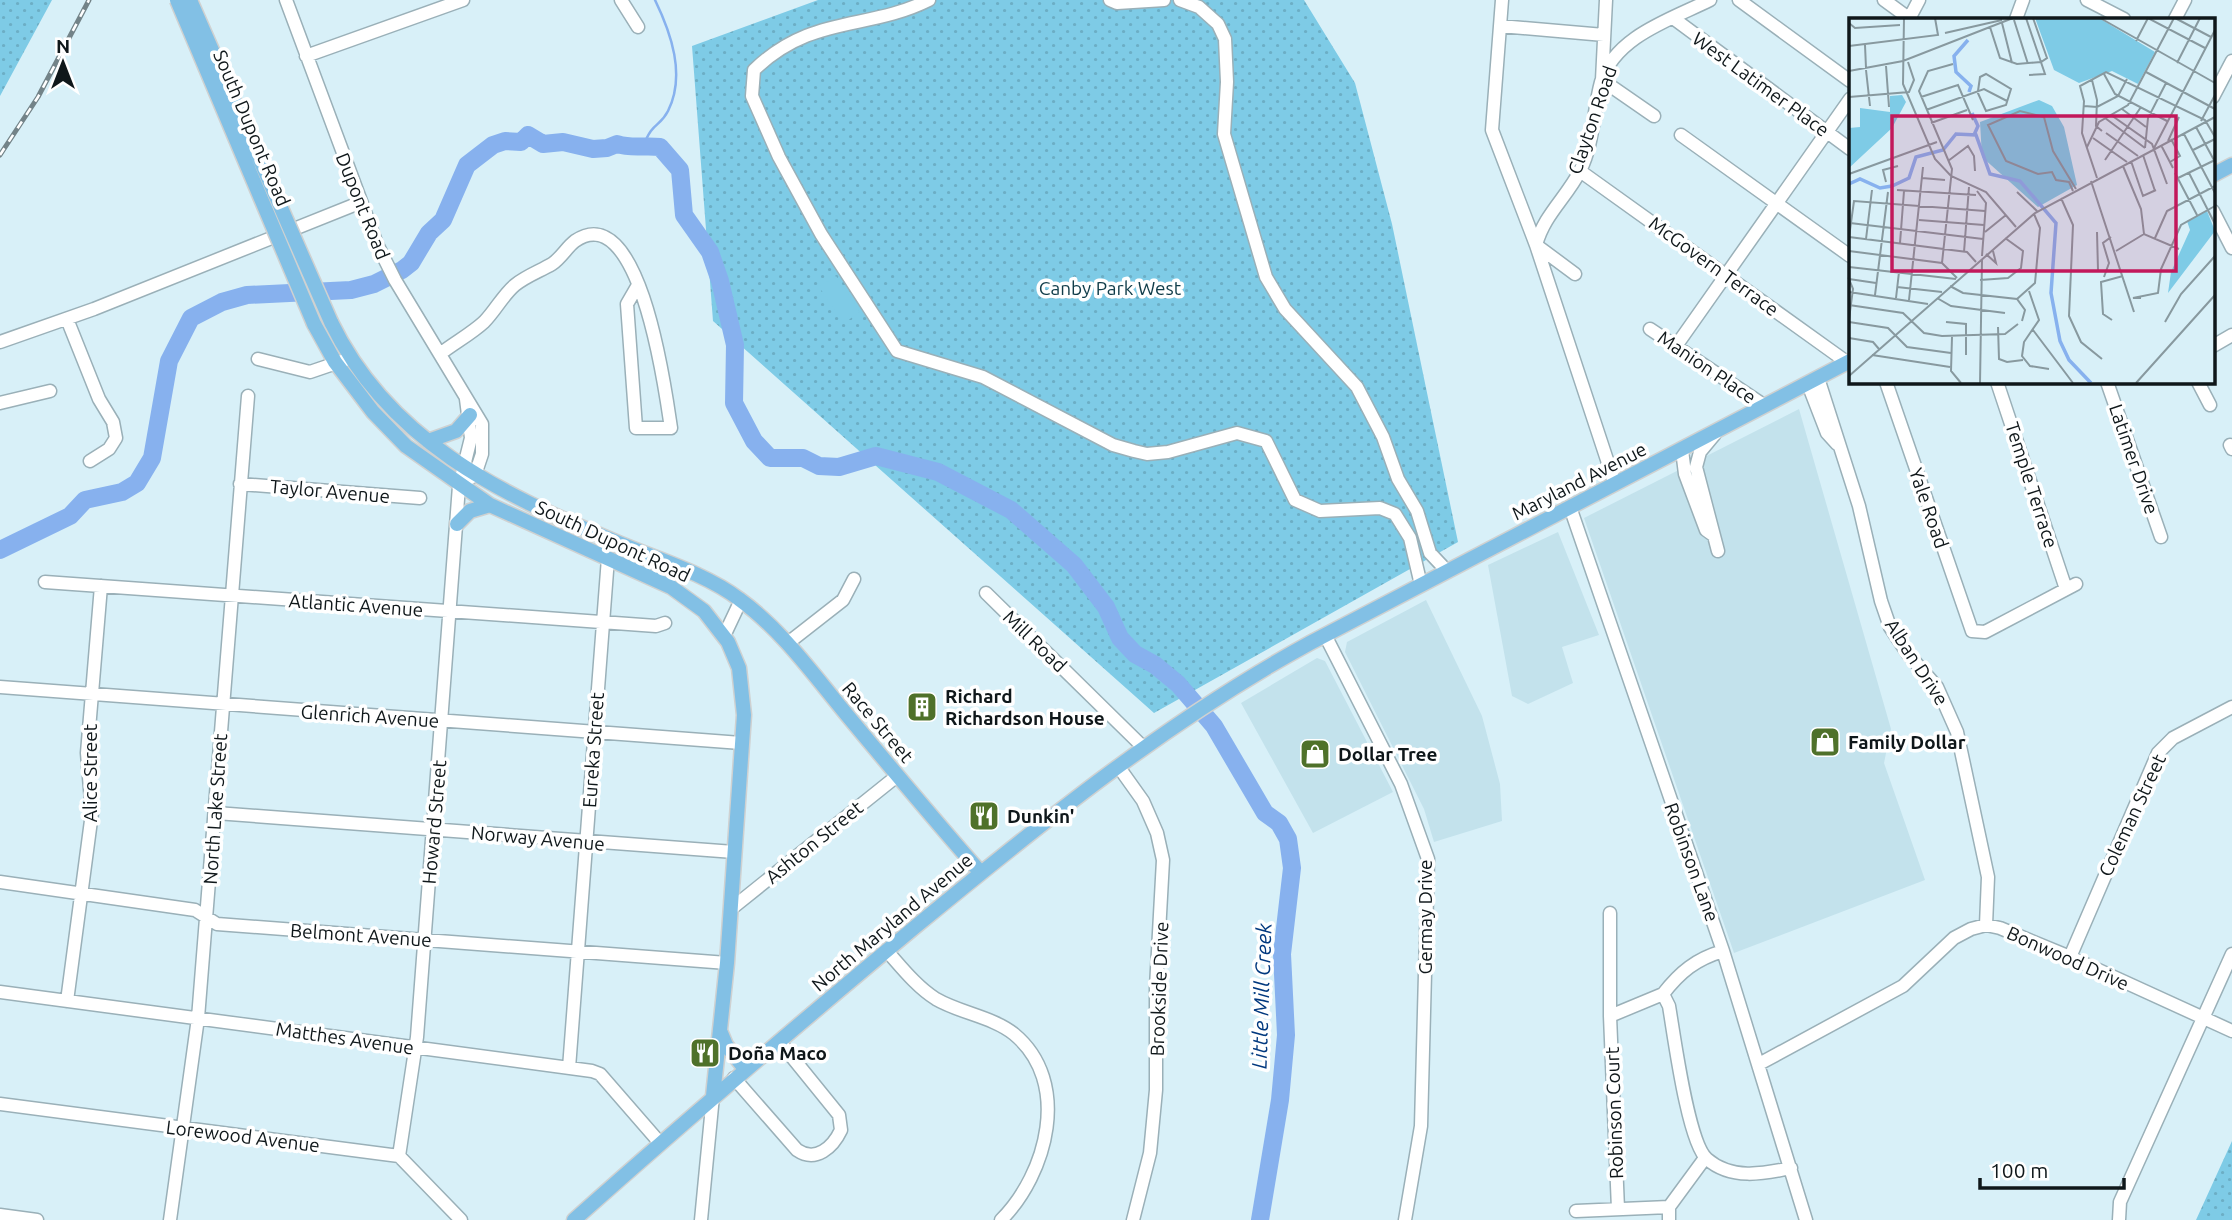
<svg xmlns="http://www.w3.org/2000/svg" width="2232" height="1220" viewBox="0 0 2232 1220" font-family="Ubuntu,sans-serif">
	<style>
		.built { fill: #c3e2ec }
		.park { fill: url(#park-dots) }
		.garden { fill: #7ecbe6 }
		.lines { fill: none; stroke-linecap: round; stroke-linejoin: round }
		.stream { stroke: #87b1ee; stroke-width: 2.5 }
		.river { stroke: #87b1ee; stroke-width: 18 }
		.minor-casing { stroke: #9ab0b8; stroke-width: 15 }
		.major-casing { stroke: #cfd1d1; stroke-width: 17 }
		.minor { stroke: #fff; stroke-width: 12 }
		.major { stroke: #82c0e5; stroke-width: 14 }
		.rail-casing { stroke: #738388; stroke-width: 5 }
		.rail { stroke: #fff; stroke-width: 2.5; stroke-dasharray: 8; stroke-linecap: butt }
		.major-bridge-casing { stroke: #cfd1d1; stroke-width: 17; stroke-linecap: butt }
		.major-bridge { stroke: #82c0e5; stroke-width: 14 }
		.labels { text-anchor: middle; stroke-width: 7; stroke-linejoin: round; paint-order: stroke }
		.street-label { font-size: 19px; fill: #0f171a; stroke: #fff }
		.park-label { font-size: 19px; fill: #103c49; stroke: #fff }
		.poi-label { font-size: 19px; font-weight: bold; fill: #0f171a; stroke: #fff; text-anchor: start }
		.water-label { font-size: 21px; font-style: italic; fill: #01387e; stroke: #fff }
		.inset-river { fill: none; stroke: #87b1ee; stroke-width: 3.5 }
		.inset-road { fill: none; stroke: #88999f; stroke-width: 2 }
		.view { fill: #c2185b; fill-opacity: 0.15; stroke: #c2185b; stroke-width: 3.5 }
		.inset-edge { fill: none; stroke: #0f171a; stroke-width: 3.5 }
	</style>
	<defs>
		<pattern id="park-dots" width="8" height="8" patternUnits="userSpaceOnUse" patternTransform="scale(1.75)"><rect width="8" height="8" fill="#7ecbe6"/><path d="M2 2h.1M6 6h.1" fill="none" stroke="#6caec5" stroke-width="1.8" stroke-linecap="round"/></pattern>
	</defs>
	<rect width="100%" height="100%" fill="#d8f0f8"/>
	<!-- built -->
	<path class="built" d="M1799,409L1891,729L1884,763L1925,880L1734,953L1584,518Z
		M1558,532L1599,635L1562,647L1573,683L1528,704L1512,696L1488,565Z
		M1426,600L1482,716L1500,784L1502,821L1434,842L1424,809L1345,652L1347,642Z
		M1317,658L1325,661L1393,792L1313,833L1241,703Z"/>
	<!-- park -->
	<path class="park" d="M0,0H52L0,96Z
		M818,0H1304L1355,83L1392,224L1458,542L1154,713L713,321L692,46Z
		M2232,1141V1220H2196Z"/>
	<!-- garden -->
	<path class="garden" d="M836,276L860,312L844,323L819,287Z"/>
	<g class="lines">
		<!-- stream -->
		<path class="stream" d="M644,145C652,122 660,127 668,111C686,75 671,33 655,0"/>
		<!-- river -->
		<path class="river" d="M0,550L70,516L85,500L122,492L137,483L152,458L169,361L191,318L222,302L247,295L351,290L374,284L402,270L411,263L429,233L443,220L467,165L493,145L505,141L521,142L528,135L543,144L563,142L593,149L607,148L617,144C632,149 644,145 660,147L680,170L684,215L710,252L720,281L735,345L734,403L754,441L770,458H803L819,466L839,467L876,456L938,472L1011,510L1074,565L1106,607L1120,638L1135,654L1155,665L1178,684L1214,726L1265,813L1279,823L1288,839L1292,868L1282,954L1286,1035L1280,1100L1260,1220"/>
		<!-- minor casing -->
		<g class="minor-casing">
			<path id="minor" d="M286,0L377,244L395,280L482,424V454L475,475L470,478
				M621,0L638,27
				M929,0C867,31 812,14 754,70L752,96L779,157L821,234L897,351L983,377L1113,445L1134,451L1147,454L1168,452L1237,433L1266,441L1295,500L1320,511L1380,508L1395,514L1410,538L1421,585
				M1110,0L1117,3L1164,0
				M1180,0L1199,7L1218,24L1225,39L1227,82L1224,134L1266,277L1285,309L1357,387L1383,437L1398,479L1417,511L1430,553L1447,571
				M1502,0L1492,130L1536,245L1575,274
				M1606,0L1602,80L1654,116
				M1739,0L1850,81
				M1884,0L1910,19
				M2087,0L2124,19
				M1673,18L1850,149
				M1909,19L1919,0
				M2016,19L2023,0
				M2175,19L2185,0
				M1500,26L1604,35
				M306,56L463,0
				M2213,97L2232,61
				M1681,135L1850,256
				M1580,171L1848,363
				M2213,211L2232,248
				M67,319L99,399L113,422L116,438L109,449L90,461
				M1650,329L1765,406
				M0,342L94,309L359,203
				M1676,346L1850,99
				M2213,346L2232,335
				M440,354C454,343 471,334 484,322C495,311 503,295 515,285C526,276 540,271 552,264C561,258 567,247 575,241C641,196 666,396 671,428H636L627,304L638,285
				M258,359L310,372L351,358
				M1818,378L1859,506L1881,601L1890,627L1908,654L1937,687L1957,732L1988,877L1986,925
				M1886,382L1972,631L1985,632L2076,584
				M1997,382L2066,589
				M2107,382L2161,537
				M2198,382L2210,405
				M1808,384L1827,433L1837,444
				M0,403L50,391
				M1715,434L1700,452L1696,467L1718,551
				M2230,445L2232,449
				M1682,450L1685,474L1706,530L1713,535
				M240,484L420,498
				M1615,484L1536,245C1544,215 1566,198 1580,171C1594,143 1593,111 1601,82C1615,36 1672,19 1710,0
				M1570,507L1723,951L1806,1220
				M45,582L656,626L665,623
				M986,593L1144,748
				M1325,635L1401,784L1428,859L1421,1126L1405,1220
				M724,636L741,600
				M788,643L843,600L854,579
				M0,687L741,743
				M1118,766L1143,801L1157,833L1163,860L1156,987V1090L1150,1153L1133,1220
				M216,813L734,852
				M0,882L195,910L217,924L727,963
				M731,909L897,776
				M1610,913V1016L1618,1209
				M887,951C902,968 917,987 936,999C960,1013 993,1017 1014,1034C1072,1082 1047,1174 1001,1220
				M1723,951C1696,959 1680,972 1663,994L1669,1006C1674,1035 1688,1143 1707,1159C1731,1180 1763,1174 1791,1168
				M2070,957L2158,753L2173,738L2232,707
				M0,992L592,1071L600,1074L660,1143
				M67,1001L92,813L87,753L101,586
				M1610,1016L1663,994
				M1759,1064L1903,986L1954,938L1971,929L1986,925L2000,928L2070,957L2232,1031
				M569,1068L608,558
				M734,1078L797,1150C816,1163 833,1147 841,1130L839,1115L779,1041
				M0,1104L399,1156L461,1220
				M399,1156L417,1037L459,486L471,438L466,399
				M1576,1211L1669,1207
				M0,1215L37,1220
				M170,1220L198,1018L248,396
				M701,1220L713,1096
				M1669,1220V1207L1705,1158
				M2119,1220L2120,1202L2232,954"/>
		</g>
		<!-- major casing -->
		<g class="major-casing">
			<path id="major" d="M2213,175L2232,165
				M331,322C388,440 500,494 614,541C653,558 705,573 739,599C782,630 813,674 847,715C891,768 935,821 981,873
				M314,324L335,362L373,412L406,446L490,505L671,587L704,611L728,642L739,668L744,715L727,963L713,1096
				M428,441L456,431L470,415
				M457,524L470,511L490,505
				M721,1033L726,1045L745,1069
				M574,1220C686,1120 800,1023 915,927C1040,824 1167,721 1310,643L1850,361"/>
		</g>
		<!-- minor -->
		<use href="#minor" class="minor"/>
		<!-- major -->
		<use href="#major" class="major"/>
		<!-- rail casing -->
		<g class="rail-casing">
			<path id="rail" d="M0,155L38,97L89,0"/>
		</g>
		<!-- rail -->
		<use href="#rail" class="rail"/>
		<!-- major-bridge casing -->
		<g class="major-bridge-casing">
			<path id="major-bridge" d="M177,0L314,324
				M190,0L331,322"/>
		</g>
		<!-- major-bridge -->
		<use href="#major-bridge" class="major-bridge"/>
	</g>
	<!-- icons -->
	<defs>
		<g id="building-square" transform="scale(1.575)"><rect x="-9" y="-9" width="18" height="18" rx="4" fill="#4f712a" stroke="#fff"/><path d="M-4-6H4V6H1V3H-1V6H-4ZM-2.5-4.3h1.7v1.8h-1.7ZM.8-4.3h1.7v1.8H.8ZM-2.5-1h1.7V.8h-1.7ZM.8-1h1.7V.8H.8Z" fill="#fff"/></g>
		<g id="shop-square" transform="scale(1.575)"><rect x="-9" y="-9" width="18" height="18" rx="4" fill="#4f712a" stroke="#fff"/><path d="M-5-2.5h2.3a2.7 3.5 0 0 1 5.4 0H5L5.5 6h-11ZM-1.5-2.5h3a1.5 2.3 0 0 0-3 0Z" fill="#fff"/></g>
		<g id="restaurant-square" transform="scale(1.575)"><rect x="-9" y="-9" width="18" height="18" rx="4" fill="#4f712a" stroke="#fff"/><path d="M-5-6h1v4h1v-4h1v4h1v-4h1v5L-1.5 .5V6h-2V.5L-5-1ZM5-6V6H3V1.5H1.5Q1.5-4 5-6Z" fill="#fff"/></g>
	</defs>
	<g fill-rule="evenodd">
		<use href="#building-square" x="922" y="707"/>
		<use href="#shop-square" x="1825" y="742"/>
		<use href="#shop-square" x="1315" y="754"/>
		<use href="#restaurant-square" x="984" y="816"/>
		<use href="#restaurant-square" x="705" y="1053"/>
	</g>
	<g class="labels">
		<!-- street labels -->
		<g class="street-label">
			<text transform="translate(1761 84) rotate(36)" y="7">West Latimer Place</text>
			<text transform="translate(1592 120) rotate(-71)" y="7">Clayton Road</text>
			<text transform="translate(252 128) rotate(67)" y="7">South Dupont Road</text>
			<text transform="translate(363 206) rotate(68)" y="7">Dupont Road</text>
			<text transform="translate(1714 266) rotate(36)" y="7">McGovern Terrace</text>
			<text transform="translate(1707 367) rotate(34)" y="7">Manion Place</text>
			<text transform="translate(2134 459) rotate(71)" y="7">Latimer Drive</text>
			<text transform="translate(1579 481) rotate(-27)" y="7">Maryland Avenue</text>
			<text transform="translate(2032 485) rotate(72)" y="7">Temple Terrace</text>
			<text transform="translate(330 491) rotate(5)" y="7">Taylor Avenue</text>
			<text transform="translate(1929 508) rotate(71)" y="7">Yale Road</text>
			<text transform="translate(613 541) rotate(25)" y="7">South Dupont Road</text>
			<text transform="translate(356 605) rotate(4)" y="7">Atlantic Avenue</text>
			<text transform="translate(1035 641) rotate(44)" y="7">Mill Road</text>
			<text transform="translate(1917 662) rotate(57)" y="7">Alban Drive</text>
			<text transform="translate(370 716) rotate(4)" y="7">Glenrich Avenue</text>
			<text transform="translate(878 722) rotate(50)" y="7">Race Street</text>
			<text transform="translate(593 750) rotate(-86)" y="7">Eureka Street</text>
			<text transform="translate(90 773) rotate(-90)" y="7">Alice Street</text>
			<text transform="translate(215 809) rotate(-86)" y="7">North Lake Street</text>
			<text transform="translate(2132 815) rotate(-65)" y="7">Coleman Street</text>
			<text transform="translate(434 822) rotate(-85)" y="7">Howard Street</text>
			<text transform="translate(538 838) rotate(5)" y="7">Norway Avenue</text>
			<text transform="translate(814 842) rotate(-39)" y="7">Ashton Street</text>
			<text transform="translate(1692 862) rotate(70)" y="7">Robinson Lane</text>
			<text transform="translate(1425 917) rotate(-90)" y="7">Germay Drive</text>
			<text transform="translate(892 922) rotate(-40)" y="7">North Maryland Avenue</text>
			<text transform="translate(361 935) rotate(4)" y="7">Belmont Avenue</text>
			<text transform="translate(2068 958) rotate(24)" y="7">Bonwood Drive</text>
			<text transform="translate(1159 989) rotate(-88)" y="7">Brookside Drive</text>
			<text transform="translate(345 1038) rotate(8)" y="7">Matthes Avenue</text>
			<text transform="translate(1614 1113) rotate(-92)" y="7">Robinson Court</text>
			<text transform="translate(243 1136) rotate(7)" y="7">Lorewood Avenue</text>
		</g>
		<!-- park labels -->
		<g class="park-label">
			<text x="1110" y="295">Canby Park West</text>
		</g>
		<!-- poi labels -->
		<g class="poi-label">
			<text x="945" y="703">Richard<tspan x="945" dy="22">Richardson House</tspan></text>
			<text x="1848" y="749">Family Dollar</text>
			<text x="1338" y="761">Dollar Tree</text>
			<text x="1007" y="823">Dunkin'</text>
			<text x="728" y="1060">Doña Maco</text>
		</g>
		<!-- water labels -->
		<g class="water-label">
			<text transform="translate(1262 996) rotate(-88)" y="7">Little Mill Creek</text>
		</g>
	</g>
	<!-- overview -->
	<g transform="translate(1849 18)">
		<rect width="366" height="366" fill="#d8f0f8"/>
		<path d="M186,0H250L306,34L289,66L263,53L230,65L205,52ZM53,77L57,84L43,110L0,150V110L11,109V90L41,94V78ZM190,82L203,88L215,109L228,167L189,189L133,139L131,104ZM358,193L366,213L319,275L322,254L341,212L338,203Z" fill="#7ecbe6"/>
		<path class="inset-river" d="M119,22L105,38L107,54L122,68L120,74M123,95L129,108L125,117M0,166L11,161L31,170L43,168L60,160L67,139L94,132L107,116L127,117L141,156L171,163L207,205L202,275L211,323L220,342L242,365"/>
		<path class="inset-road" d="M55,0L54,66L86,141L102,158L137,174L167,209M177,0L196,56L180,57M251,0L366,65M326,0L362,19M165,2L179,46M0,5L6,10L51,7M153,5L163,45M141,9L151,40L168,46L192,44L198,40L184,0M96,15L153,2M287,23L299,0L356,30M16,27L17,50M0,28L89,17L86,0M328,45L351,0M37,48L40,89M17,52L21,88M0,53L54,43L164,0M297,54L366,91M255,56L266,76L318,103M243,62L248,82L247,108L253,113M128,73L137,93L157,87L162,71L137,56L131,59L129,73M0,79L60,74L65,62L59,44M72,79L109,67L124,102M235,88L248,89L269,78L278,61M273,91L297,109M77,92L135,71L158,83M262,97L303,126L318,166M256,100L296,130M352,103L366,77M82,105L118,92M347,109L366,144M257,115L289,138M335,116L366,175M244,120L278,144M319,123L330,99M312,127L324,150M238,129L250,104L279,87L325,0M296,130L299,100L317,65M305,130L366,12M344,132L366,121M294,137L306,173M256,142L292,89M99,143L119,128L125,138L126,153M282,143L294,178L307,172M321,144L331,138L322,121M274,148L292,191L295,216M326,155L348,197M340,155L366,206M0,156L88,124M73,160L96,162M248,160L233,115L235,83L231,68L257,54L356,102L366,119M329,160L366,142M242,163L285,294M37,164L34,152L49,148M48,172L127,177M128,173L137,185L133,238M224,173L220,164L207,162L203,154L189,156L157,143L139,107L171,93L195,99L204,133L227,171M168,174L188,193M212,180L224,207L220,298L232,324L253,341M70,202L135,207M1,205L134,221M136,214L157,197M248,214L249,252M0,219L5,183L136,193M0,219L118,234L127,244M306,220L318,193L366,168M17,221L23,172M51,225L55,173M0,233L93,245L108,260M267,233L295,216L330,231M115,234L120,169M137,236L147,245L144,233M93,245L103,151L70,73L79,53L104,46M0,249L107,261M255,259L260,245L254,225L262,219M131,262L159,260L172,250L174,233L156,220M101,268L114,275L168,281L176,292L173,303M48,269L93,274M180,273L190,302L175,324L173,338L181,348L200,351M0,274L79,286M26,277L39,174M47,280L50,254M88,280L102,288L156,295M292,280H284L309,275L312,251L332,207L366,188M168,281L186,265L191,210L185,196M60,282L74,149M0,287L54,295L75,315L93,318L156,316L169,306M0,301L4,271L0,261L27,265M263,302L254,296L252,264L274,258M0,304L39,310L58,329L102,335M97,304L117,306V337M316,304L332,276L366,238M149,309L150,341L158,344L174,342M184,312L224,365M103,319L102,353L112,365M0,320L24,324L30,331M23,337L101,349M0,358L186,195L366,99M131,365L133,242M287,365L366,277"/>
		<path class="view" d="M43,98H327V253H43Z"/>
		<rect width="366" height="366" class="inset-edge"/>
	</g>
	<!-- north arrow -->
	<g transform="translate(63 63)" stroke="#ffffff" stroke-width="5" paint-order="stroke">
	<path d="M0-5L12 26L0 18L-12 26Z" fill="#0f171a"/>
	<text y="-10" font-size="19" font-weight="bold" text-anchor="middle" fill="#0f171a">N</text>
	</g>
	<!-- scale -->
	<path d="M1980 1178v10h144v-10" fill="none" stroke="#0f171a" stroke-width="3.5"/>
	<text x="1990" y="1178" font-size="21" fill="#0f171a" stroke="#ffffff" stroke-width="5" paint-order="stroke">100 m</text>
</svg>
